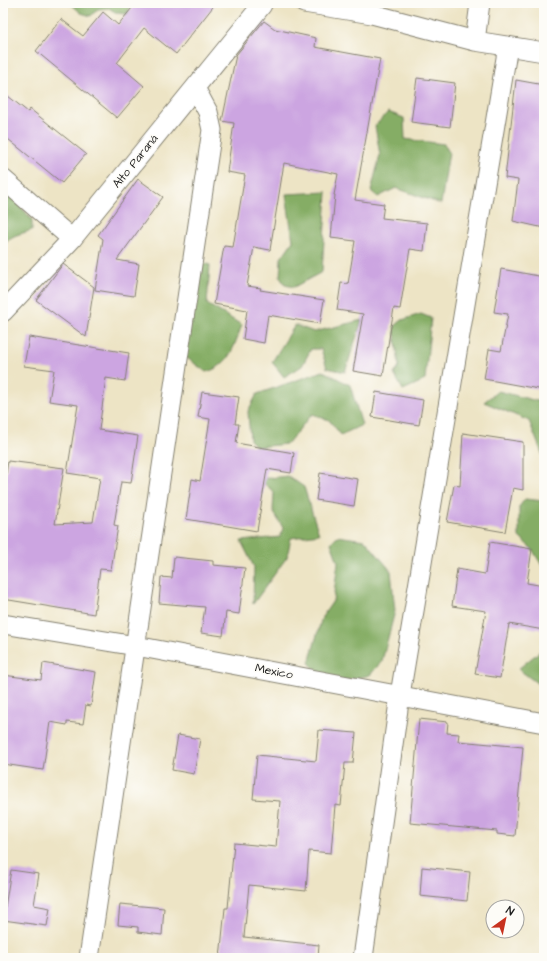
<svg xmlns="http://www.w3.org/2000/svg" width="547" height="961" viewBox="0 0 547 961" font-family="'Architects Daughter',sans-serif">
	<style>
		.forest { fill: #85ad65; stroke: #506440 }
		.building { fill: #cca5e1 }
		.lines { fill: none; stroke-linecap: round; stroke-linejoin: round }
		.street-casing { stroke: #848070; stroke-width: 21 }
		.street { stroke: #fff; stroke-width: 19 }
		.labels { text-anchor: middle; stroke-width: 3; stroke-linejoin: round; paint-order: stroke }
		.street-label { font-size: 12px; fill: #1c1c1c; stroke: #fdfcf7 }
	</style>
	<rect width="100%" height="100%" fill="#fdfcf7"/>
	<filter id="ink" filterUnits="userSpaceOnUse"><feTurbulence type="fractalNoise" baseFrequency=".025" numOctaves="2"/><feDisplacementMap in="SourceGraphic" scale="8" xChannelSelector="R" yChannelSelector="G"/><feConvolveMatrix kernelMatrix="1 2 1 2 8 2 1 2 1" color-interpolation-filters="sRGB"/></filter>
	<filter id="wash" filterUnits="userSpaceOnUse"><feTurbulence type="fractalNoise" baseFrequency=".012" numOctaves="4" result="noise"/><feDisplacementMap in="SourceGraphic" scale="16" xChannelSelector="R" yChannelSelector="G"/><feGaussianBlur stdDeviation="0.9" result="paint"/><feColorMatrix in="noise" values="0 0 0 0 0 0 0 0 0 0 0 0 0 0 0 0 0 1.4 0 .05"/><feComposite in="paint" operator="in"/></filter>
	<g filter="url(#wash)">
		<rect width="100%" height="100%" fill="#ede4c5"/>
		<!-- forest -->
		<path class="forest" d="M70,3H132L127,14L116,13L109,8L98,9L91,16L81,13Z
			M388,112L404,118L405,139L444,144L449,152L441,204L396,188L378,197L371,191L380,155L375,126Z
			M3,185L32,220V230C19,235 11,234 3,246Z
			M327,192L322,272L294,287L285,285L280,277L281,258L293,241L286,194Z
			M192,260L210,265L207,304L242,325C234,346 230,366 206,372L183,355Z
			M421,314L431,318L425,380L403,390L394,374L399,366L394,327L402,320Z
			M362,320L345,372L327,368L321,349H311L302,366L284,377L272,362L295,325L314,332Z
			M323,371L350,385L362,425L341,435L329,420L312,414L287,444L257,447L250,440L248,411L257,394Z
			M498,391L537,401L544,398V455L543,456L529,421L484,402Z
			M288,476L304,487L319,534L291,538L287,557L253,604L254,567L241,541L280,537L283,528L273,511L274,492L259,479Z
			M525,499L544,501V569L532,549L519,537V507Z
			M337,536L365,540L391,571L395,611L382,661L370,675L340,682L322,676L309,663L322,617L333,601L338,562L331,543Z
			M544,648V685L541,686L518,669Z"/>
		<g id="blocks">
			<!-- building -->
			<path class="building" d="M136,3H216L176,54L144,28L117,63L144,86L117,118L36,51L61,19L83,36L103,12L118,25Z
				M264,21L275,29L316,38L315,47L380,59L355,200L384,204L382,218L427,223L424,251L410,249L400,309L394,308L383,376L353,371L363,314L337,310L341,283L348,284L355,241L331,238L335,195H334L338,174L284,163L270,250L254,247L247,286L261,288L260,290L324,300L320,324L268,315L264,343L243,339L247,310L214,304L224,246L233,247L245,175L227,172L234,123L222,121L236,55Z
				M417,78L455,83L450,127L411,122Z
				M516,80L544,85V228L513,221L518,180L505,178Z
				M3,92L28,112L30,109L86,154L62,183L3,135Z
				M138,179L163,197L117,260L139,264L134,296L95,290L103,239L98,235Z
				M63,264L94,287L86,337L36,300Z
				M501,269L544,277V390L484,379L489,349L501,351L508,314L494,312Z
				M29,337L129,353L125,381L106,378L99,430L138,436L131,483L121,482L114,525L118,526L111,570L100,569L94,614L3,599V481H5L8,461L64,468L55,524L93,522L100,478L67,473L78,405L49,401L54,370L24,366Z
				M202,392L239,397L235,424H239L236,443L294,453L291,473L267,469L257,531L186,519L192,479L200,481L210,419L198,417Z
				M376,392L423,400L419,425L372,417Z
				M463,433L523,442V490L513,488L505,532L447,522L454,485L460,486Z
				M320,473L358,479L354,506L316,500Z
				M490,542L532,549L527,583L544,586V630L509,624L500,678L475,674L486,611L452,606L457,569L485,574Z
				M174,557L213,561V565L245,568L239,614L226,612L223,636L201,633L205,607L159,603L161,577L172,578Z
				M43,663L96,672L91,706L86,705L83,724L67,722V725L50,722L43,770L3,764V675L41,680Z
				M419,719L448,722L447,733L459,734L458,741L523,747L515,836L497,834V831L410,823Z
				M319,730L356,733L353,763H345L341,806L335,805L331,853L309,851L306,891L249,885L244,937L319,945L318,958H220L225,908H228L234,843L276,847L280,801L253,799L257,755L316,761Z
				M178,735L200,739L194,774L172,770Z
				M422,867L470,872L467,901L420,896Z
				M11,870L39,874L34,905L50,908L47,926L3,920Z
				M120,904L164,908L162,935L138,932V927L118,925Z"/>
		</g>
	</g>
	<g filter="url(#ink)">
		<use href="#blocks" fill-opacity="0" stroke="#848070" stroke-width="1"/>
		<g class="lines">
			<!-- street casing -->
			<g class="street-casing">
				<path id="street" d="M304,3L372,14L475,41L544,52
					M475,41L480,3
					M3,179L72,239
					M3,312L72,239L262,5
					M3,624L136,646L544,723
					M89,958L212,130L208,112L195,88
					M363,958L400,695L508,46"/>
			</g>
			<!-- street -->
			<use href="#street" class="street"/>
		</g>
	</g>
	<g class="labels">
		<!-- street labels -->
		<g class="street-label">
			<text transform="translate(135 161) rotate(-51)" y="4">Alto Paraná</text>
			<text transform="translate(274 671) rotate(11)" y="4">Mexico</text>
		</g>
	</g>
	<!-- margin -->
	<rect width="547" height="961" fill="none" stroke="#fdfcf7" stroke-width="16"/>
	<!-- north arrow -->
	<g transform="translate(505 919) rotate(33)"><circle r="19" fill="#fdfcf7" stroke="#a3a29f"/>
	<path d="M0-3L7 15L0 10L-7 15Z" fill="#c8321e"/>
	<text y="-6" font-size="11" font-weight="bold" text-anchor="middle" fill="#1c1c1c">N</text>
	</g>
</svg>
